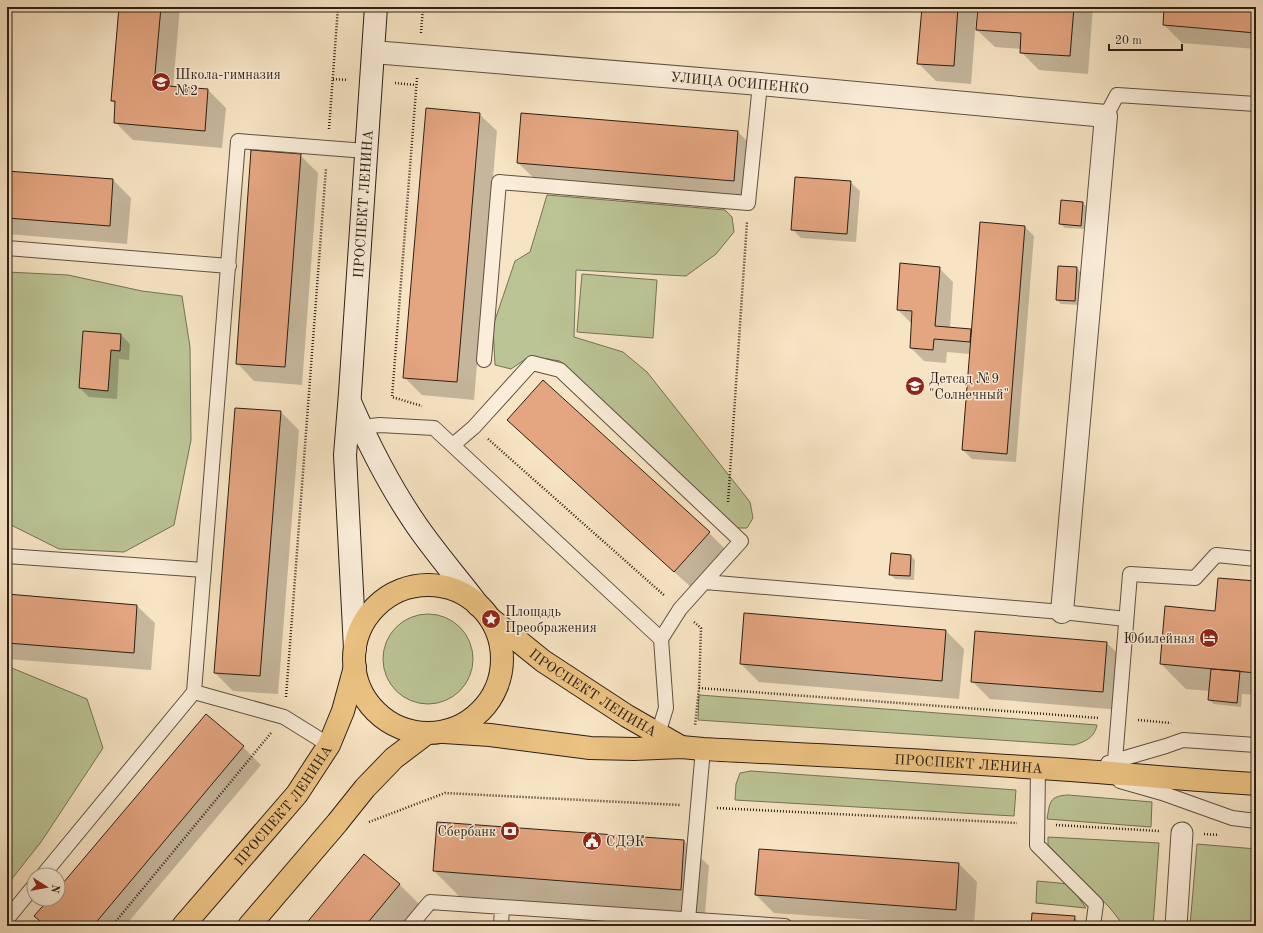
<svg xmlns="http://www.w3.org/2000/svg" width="1263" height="933" viewBox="0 0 1263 933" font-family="'Old Standard TT',serif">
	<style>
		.green { fill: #bbc495; stroke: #747255 }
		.shadow { fill: #0003 }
		.building { fill: #e4a681; stroke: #2c1f15 }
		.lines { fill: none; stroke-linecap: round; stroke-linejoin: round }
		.service-casing { stroke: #5f5041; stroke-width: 16 }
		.pedestrian-casing { stroke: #5f5041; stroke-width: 23 }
		.minor-casing { stroke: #5f5041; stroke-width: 24 }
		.secondary-casing { stroke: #2c1f15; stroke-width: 24 }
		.primary-casing { stroke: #2c1f15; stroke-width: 24 }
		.path { stroke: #2c1f15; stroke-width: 2.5; stroke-dasharray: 1 2; stroke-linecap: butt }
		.service { stroke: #faedd9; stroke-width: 14 }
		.pedestrian { stroke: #faedd9; stroke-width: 21 }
		.minor { stroke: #faedd9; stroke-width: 22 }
		.secondary { stroke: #faedd9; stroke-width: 22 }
		.primary { stroke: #ecc282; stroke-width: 22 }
		.labels { text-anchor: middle; stroke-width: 3; stroke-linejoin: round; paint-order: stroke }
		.poi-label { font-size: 14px; fill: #2c1f15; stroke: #faedd9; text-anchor: start }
		.street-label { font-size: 14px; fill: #2c1f15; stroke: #faedd9 }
	</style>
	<rect width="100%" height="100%" fill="#f7e4c4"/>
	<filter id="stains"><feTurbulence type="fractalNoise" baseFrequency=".005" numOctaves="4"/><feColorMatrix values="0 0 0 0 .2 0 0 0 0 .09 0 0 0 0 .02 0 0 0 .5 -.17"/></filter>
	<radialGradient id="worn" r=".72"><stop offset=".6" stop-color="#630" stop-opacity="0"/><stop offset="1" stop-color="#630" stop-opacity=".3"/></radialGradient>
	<!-- green -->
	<path class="green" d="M547,195L725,210L732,217L734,232L716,254L686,276L576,270L574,337L623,352L647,372L750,502L753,518L747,528H735L560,361L530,356L511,369L495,365L493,326L515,261L530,252Z
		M7,272L68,275L142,291L182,296L190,347L191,440L174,525L124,552L59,549L7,523Z
		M582,274L657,280L653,338L577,332Z
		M383 659a45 45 0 1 1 90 0a45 45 0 1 1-90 0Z
		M7,666L87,699L103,748L41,842L7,885Z
		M699,695L1097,725C1095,737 1085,742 1074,745L698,720Z
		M751,771L1016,790L1014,816L735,800L736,784L740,773Z
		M1068,795L1152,802L1151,827L1047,819C1050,802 1049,796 1068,795Z
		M1048,837L1159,843L1153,926H1124L1110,908L1048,845Z
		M1197,844L1256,849V926H1190Z
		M1037,881L1069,884L1086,908L1036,903Z"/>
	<!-- shadow -->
	<path class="shadow" d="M120,7H180L173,87L208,90L226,108L222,148L133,140L115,122L116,105L112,101Z
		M923,7H977L971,84L936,81L918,63Z
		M979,7H1093L1088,74L1039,70L1021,52V49L995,47L977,30Z
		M1165,7H1256V49L1182,43L1164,25Z
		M479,114L497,131L474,400L422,395L404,377Z
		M738,132L756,150L752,198L536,180L518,163Z
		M300,155L318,173L302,385L254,381L237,363Z
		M7,172L113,180L131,198L127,244L7,234Z
		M850,182L860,191L856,242L801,238L792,229Z
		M1083,203L1087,207L1086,229L1065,228L1060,224Z
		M1025,227L1034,236L1016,462L972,459L963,450L970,354L947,352L946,363L924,361L911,348V323L898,310L939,268L953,282L950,328L971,330L972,331Z
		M1077,268L1081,273L1079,305L1061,304L1057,300Z
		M121,335L130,344L129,360L119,359L117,399L89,397L80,388Z
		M543,382L709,533L727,551L693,589L526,438L509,420Z
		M281,412L299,430L278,694L233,691L215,673Z
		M892,554L911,556L915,560L914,580L895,579L890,574Z
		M1256,582V695L1242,694L1241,707L1214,704L1209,700L1210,691L1186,689L1161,664L1216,612Z
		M7,595L137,606L155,623L151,670L7,659Z
		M946,631L964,649L959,699L759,682L741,664Z
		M976,632L1107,643L1125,661L1121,710L990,699L972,681Z
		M206,715L243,747L261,765L125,926H45L36,916L50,899H58V890Z
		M684,841L709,866L705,914L459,896L434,871Z
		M364,855L400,885L425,910L411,926H305Z
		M959,864L977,882L974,926H958L774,913L756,895Z
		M1074,917L1083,926H1032Z"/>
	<!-- building -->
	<path class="building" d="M119,7H161L154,85L208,89L205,131L114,123L115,101H111Z
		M922,7H958L954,66L917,64Z
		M978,7H1074L1070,56L1020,53L1021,33L976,30Z
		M1164,7H1256V33L1163,25Z
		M426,108L480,113L457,382L403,378Z
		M521,113L738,131L734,181L517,163Z
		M251,150L301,154L285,367L236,364Z
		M7,171L113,179L110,226L7,218Z
		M795,177L851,181L847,234L791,230Z
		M1061,200L1083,202L1081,226L1059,224Z
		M980,222L1025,226L1007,454L962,450Z
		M900,263L940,267L935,326L971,329L970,342L934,339L933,350L910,348L912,311L897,310Z
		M1058,266L1077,267L1075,301L1056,300Z
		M83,331L121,334L120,351L111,350L108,391L79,388Z
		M543,380L710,532L674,572L507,420Z
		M235,408L281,411L260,676L214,673Z
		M891,553L911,555L910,576L889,575Z
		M1218,578L1256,581V673L1160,664L1165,606L1215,611Z
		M7,594L137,605L134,653L7,643Z
		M744,613L946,630L942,681L740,664Z
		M975,631L1107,642L1103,692L971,682Z
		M1211,669L1240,671L1237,703L1208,700Z
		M206,714L244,746L93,926H46L34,916L49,899H58V889Z
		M437,822L684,840L681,890L433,871Z
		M759,849L959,863L956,910L755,895Z
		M364,854L400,884L365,926H304Z
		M1032,913L1075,916L1074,926H1031Z"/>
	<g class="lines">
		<!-- service casing -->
		<g class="service-casing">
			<path id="service" d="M1106,116L1117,95L1256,104
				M7,248L229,266
				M484,360L499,182L748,203L760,84
				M361,427L380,425L434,428L661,639L680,609L741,541L560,370L532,363L474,427L453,445
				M7,556L204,570
				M705,582L1062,612L1126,619
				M194,692L284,717L329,745
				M658,734L666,708L661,639
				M1108,763L1166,746L1183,740L1256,745
				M1038,768L1037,845L1096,904L1093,926
				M1114,773L1130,574L1195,578L1216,555L1256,559
				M1120,781L1162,793L1232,818L1256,821
				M43,875L194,692L238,141L366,151
				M7,919L34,886
				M688,920L703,749
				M410,926L430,902L785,926
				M501,926L502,907"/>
		</g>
		<!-- pedestrian casing -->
		<g class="pedestrian-casing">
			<path id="pedestrian" d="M1176,926L1182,833"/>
		</g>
		<!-- minor casing -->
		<g class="minor-casing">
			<g id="minor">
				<path id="s1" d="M373,52L760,84L1106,116L1062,612"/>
			</g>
		</g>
		<!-- secondary casing -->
		<g class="secondary-casing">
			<g id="secondary">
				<path d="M350,402C368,443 388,483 413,520C432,549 457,577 478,605"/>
				<path id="s2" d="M355,649L345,455L350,393L376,7"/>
			</g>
		</g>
		<!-- primary casing -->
		<g class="primary-casing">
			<g id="primary">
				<circle cx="428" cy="659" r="74"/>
				<path id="s3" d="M491,619L543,661L627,716L681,747"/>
				<path id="s4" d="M444,732L490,735L590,748L634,749L681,747L703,749C815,755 927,760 1039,768C1111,772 1183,780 1256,784"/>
				<path id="s5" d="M183,926L297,794L329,745L343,711L355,667"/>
				<path d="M249,926L337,823L365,788L394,758L427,733"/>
			</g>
		</g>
		<!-- path -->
		<path class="path" d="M421,33L423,7
			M417,78L392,397L422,406
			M333,79L348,80
			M395,83L416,85
			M329,129L338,7
			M488,439L665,596
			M728,502L747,222
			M694,622L701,628L699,688L695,726
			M699,688L1099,718
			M286,697L326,168
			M1138,720L1171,723
			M717,808L1017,823
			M369,822L445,793L680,805
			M1056,825L1159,831
			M1204,834L1219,835
			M112,926L271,733"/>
		<!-- service -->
		<use href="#service" class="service"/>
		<!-- pedestrian -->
		<use href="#pedestrian" class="pedestrian"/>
		<!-- minor -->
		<use href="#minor" class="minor"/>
		<!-- secondary -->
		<use href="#secondary" class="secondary"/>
		<!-- primary -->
		<use href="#primary" class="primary"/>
	</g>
	<!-- icons -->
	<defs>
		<g id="school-disc" transform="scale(1)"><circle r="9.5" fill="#8f2418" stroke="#faedd9"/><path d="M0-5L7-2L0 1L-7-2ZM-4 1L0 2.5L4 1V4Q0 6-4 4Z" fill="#fff"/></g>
		<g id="sight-disc" transform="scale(1)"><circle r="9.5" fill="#8f2418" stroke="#faedd9"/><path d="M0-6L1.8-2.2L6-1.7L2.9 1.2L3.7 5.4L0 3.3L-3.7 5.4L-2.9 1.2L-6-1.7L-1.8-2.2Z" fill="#fff"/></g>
		<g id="hotel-disc" transform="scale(1)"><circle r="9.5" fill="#8f2418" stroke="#faedd9"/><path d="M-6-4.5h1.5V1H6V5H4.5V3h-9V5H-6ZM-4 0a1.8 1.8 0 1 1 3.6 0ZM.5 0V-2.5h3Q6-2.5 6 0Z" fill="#fff"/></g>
		<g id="bank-disc" transform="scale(1)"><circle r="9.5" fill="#8f2418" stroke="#faedd9"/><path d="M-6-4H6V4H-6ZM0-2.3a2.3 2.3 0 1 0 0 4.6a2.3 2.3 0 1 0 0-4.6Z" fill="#fff"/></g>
		<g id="civic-disc" transform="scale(1)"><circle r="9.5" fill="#8f2418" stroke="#faedd9"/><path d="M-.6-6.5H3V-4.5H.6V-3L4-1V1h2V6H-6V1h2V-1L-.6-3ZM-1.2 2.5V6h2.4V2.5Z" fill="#fff"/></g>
	</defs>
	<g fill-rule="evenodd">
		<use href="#school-disc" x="161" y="82"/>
		<use href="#school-disc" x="915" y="386"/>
		<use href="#sight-disc" x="491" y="619"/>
		<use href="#hotel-disc" x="1209" y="638"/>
		<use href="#bank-disc" x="510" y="831"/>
		<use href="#civic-disc" x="592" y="841"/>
	</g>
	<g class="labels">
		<!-- poi labels -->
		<g class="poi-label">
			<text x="175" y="79">Школа-гимназия<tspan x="175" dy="16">№2</tspan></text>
			<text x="929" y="383">Детсад №9<tspan x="929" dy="16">"Солнечный"</tspan></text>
			<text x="505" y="616">Площадь<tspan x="505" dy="16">Преображения</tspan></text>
			<text x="1195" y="643" text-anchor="end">Юбилейная</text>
			<text x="496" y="836" text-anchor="end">Сбербанк</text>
			<text x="606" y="846">СДЭК</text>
		</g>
		<!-- street labels -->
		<g class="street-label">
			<text dy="5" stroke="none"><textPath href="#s1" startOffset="368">УЛИЦА ОСИПЕНКО</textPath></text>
			<text dy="5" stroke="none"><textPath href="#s2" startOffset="446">ПРОСПЕКТ ЛЕНИНА</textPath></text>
			<text dy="5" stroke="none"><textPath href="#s3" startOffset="126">ПРОСПЕКТ ЛЕНИНА</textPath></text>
			<text dy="5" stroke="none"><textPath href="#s4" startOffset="526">ПРОСПЕКТ ЛЕНИНА</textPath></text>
			<text dy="5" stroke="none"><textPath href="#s5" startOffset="157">ПРОСПЕКТ ЛЕНИНА</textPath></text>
		</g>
	</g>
	<!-- margin -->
	<rect width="1263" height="933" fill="none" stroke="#f7e4c4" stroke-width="24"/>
	<rect x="8" y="8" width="1247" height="917" fill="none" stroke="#2c1f15" stroke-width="2"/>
	<rect x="12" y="12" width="1239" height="909" fill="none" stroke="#2c1f15"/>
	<!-- north arrow -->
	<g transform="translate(46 887) rotate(101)"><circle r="19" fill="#faedd9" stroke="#a89b8b"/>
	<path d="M0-3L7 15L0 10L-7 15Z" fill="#8f2418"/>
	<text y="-6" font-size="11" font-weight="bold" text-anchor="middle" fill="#2c1f15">N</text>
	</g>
	<!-- scale -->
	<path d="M1109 44v6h73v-6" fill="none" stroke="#2c1f15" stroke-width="2"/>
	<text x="1115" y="44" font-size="12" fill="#2c1f15" stroke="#faedd9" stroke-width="3" paint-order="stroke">20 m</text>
	<rect width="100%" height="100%" filter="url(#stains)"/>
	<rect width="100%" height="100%" fill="url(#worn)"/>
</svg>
